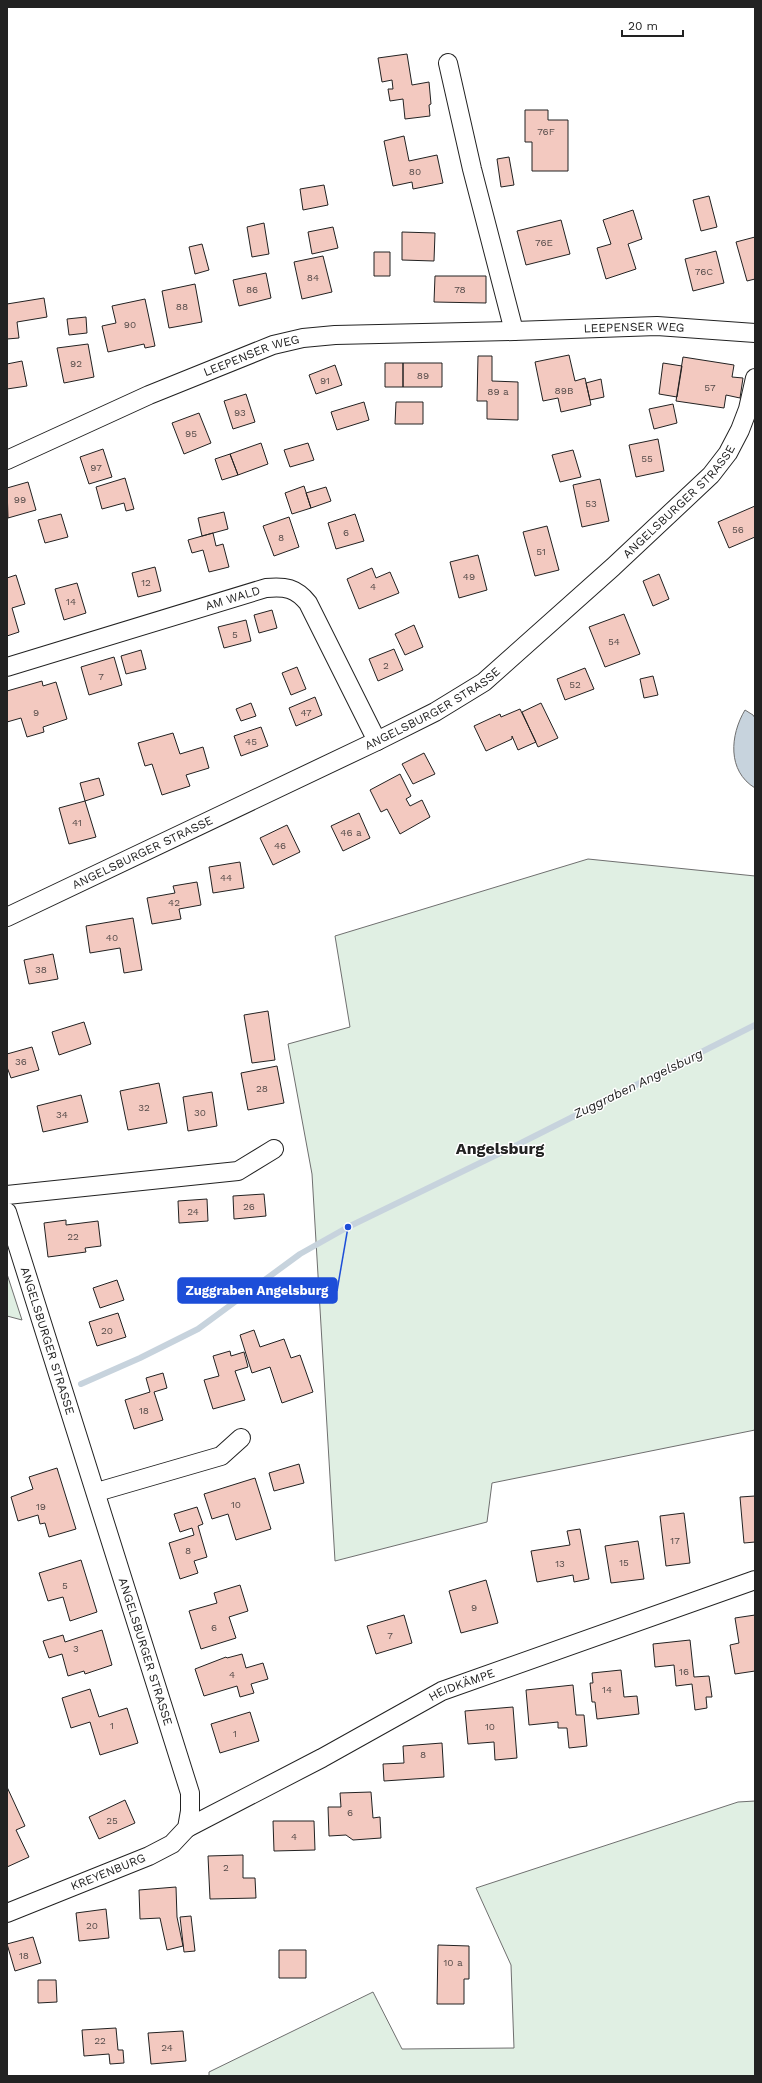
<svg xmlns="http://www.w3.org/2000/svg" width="762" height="2083" viewBox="0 0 762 2083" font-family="'Work Sans',sans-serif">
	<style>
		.green { fill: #e0efe3; stroke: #6f6f6f }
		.water { fill: #c7d3dd; stroke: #6f6f6f }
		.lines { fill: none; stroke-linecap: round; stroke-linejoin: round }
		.stream { stroke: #c7d3dd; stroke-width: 6 }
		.building { fill: #f3c9c0; stroke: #222 }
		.street-casing { stroke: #222; stroke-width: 20 }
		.street { stroke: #fff; stroke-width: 18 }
		.labels { text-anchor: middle; stroke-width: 3; stroke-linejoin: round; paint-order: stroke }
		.number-label { font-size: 10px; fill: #564c4a }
		.street-label { font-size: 12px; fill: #222; stroke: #fff }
		.water-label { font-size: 13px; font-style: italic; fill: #222; stroke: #fff }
		.district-label { font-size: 16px; font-weight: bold; fill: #222; stroke: #fff }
		.leader { fill: none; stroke: #1d4ed8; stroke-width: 1.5 }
		.callout-dot { fill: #1d4ed8; stroke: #fff; stroke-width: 1.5 }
		.callout { fill: #1d4ed8; stroke: #1d4ed8; stroke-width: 1.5 }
		.callout-label { font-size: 13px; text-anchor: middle; font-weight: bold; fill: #fff }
	</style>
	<rect width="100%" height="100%" fill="#fff"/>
	<!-- green -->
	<path class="green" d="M588,859L755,876V1430L492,1483L487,1522L335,1561L312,1174L288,1044L350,1027L335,936Z
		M7,1274L22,1320L7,1316Z
		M755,1801V2076H209V2072L373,1992L402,2049L514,2048L511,1965L476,1888L738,1802Z"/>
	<!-- water -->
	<path class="water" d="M745,710L753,715L755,718V788C727,771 730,735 745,710Z"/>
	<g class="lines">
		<!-- stream -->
		<path class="stream" d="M81,1384L140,1358L198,1329L300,1254L348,1227L513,1147L755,1025"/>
	</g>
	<!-- building -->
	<path class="building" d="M407,54L412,85L429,82L431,104L429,105L430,116L405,119L403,99L390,101L388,89H393L392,80L382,82L378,58Z
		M525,110H548V120H568V171H532V142H525Z
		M404,136L409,161L437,155L443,183L413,189L412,182L393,186L384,141Z
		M509,157L514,185L501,187L497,159Z
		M324,185L328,205L303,210L300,189Z
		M709,196L717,227L701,231L693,200Z
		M633,210L642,239L628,244L636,269L606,279L597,248L611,244L603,220Z
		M561,220L570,254L526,265L517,231Z
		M264,223L269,254L252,257L247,227Z
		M333,227L338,248L312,254L308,232Z
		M402,232L435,233L434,261L402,260Z
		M755,237V279L747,281L736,242Z
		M202,244L209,270L195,274L189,247Z
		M716,251L724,283L693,291L685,259Z
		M374,252H390V276H374Z
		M323,256L332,292L302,299L294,262Z
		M266,273L271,298L239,306L233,280Z
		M435,276H486V303L434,302Z
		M195,284L202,322L169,328L162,291Z
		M44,298L47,317L17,322L19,338L7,339V304Z
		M145,299L155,346L145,348L144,344L108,352L102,326L116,323L112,306Z
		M86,317L87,333L69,335L67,319Z
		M88,344L94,377L64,383L57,348Z
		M569,355L575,381L585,378L591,405L561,412L558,398L543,401L535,362Z
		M478,356H492V381L518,382V420L487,419V401H477Z
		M683,357L734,365L732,377L743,378L740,398L726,395L724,408L676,401Z
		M22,361L27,386L7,389V364Z
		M385,363H403V387H385Z
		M403,363H442V387H403Z
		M663,363L682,366L677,397L659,394Z
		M335,365L342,385L316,394L309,375Z
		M601,379L604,397L590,400L586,383Z
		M246,394L255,422L233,429L224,401Z
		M364,402L369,420L337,430L331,412Z
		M396,402H423V424H395Z
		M673,404L677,423L654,429L649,409Z
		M199,413L211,443L184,454L172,423Z
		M658,439L664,471L636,477L629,445Z
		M261,443L268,464L238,475L230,454Z
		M308,443L314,460L290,467L284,450Z
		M103,449L112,477L89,484L80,457Z
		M573,450L581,477L560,482L552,455Z
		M230,454L238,475L222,480L215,459Z
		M125,478L134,509L126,511L124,503L102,509L96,487Z
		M600,479L609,521L582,527L573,485Z
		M28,482L36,510L8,518L7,488Z
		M304,486L311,508L292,514L285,493Z
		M326,487L331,501L311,508L306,493Z
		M755,506V537L729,548L718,522Z
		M224,512L228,529L202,536L198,518Z
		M61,514L68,537L45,543L38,520Z
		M355,514L364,541L336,549L328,523Z
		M289,517L299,547L274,556L263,526Z
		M547,526L559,570L535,576L523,532Z
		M213,533L216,546L223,544L229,567L209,572L203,550L192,553L188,540Z
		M478,555L487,590L459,598L450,562Z
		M155,567L161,591L138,597L132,573Z
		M372,568L376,578L390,572L399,593L359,609L347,579Z
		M659,574L669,599L653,606L643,581Z
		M16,575L25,604L12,608L19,632L7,636V578Z
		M77,583L86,613L64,620L55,589Z
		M272,610L277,628L259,633L254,615Z
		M624,614L640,654L605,667L589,627Z
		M246,620L251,641L224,648L218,627Z
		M414,625L423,647L405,655L395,634Z
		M394,649L403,670L378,681L369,659Z
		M141,650L146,669L126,674L121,656Z
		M114,657L122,685L89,695L81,667Z
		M297,667L306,689L291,695L282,673Z
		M585,668L594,689L565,700L557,679Z
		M653,676L658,695L644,698L640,679Z
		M42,681L43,686L56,682L67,719L43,727L44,732L27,737L21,718L7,722V691Z
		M315,697L322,715L296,726L289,708Z
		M251,703L256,716L241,721L236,709Z
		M541,703L558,738L538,747L522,712Z
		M520,709L536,742L518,750L512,736V739L486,751L474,726L500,714L501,717Z
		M261,727L268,746L241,756L234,736Z
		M173,733L180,754L203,747L209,768L186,775L190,786L162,795L152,764L145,766L138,743Z
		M424,753L435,774L413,784L402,764Z
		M400,774L411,796L406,799L410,806L422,800L430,817L400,834L387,809L381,812L370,790Z
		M99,778L104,795L85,801L80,783Z
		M85,801L96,837L69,844L59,808Z
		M359,813L370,838L343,851L331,826Z
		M287,825L300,852L273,865L260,838Z
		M240,862L244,888L213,893L209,867Z
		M197,882L201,905L179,909L181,919L152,924L147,898L175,893L173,886Z
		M133,918L142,970L124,973L120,948L90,953L86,926Z
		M53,954L58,979L29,984L24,960Z
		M268,1011L275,1060L252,1063L244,1015Z
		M84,1022L91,1044L59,1055L52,1032Z
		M32,1047L39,1070L11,1078L7,1067V1054Z
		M277,1066L284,1103L248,1110L241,1073Z
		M159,1083L167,1123L128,1130L120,1091Z
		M212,1092L217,1126L188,1131L183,1097Z
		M81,1095L88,1122L43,1132L37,1106Z
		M264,1194L266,1216L234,1219L233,1196Z
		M207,1199L208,1221L179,1223L178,1201Z
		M66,1220V1225L98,1221L101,1246L85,1248L86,1252L48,1257L44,1223Z
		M117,1280L124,1300L100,1308L93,1288Z
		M118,1313L126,1337L97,1346L89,1322Z
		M254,1330L260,1347L284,1339L291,1358L300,1355L313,1392L282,1403L270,1367L252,1373L240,1335Z
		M230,1351L231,1356L244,1352L248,1367L235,1371L245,1400L213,1409L204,1380L219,1376L213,1356Z
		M163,1373L167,1388L154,1392L163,1420L134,1429L125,1400L150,1392L146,1378Z
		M299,1464L304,1483L274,1491L269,1473Z
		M57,1468L76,1529L49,1537L45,1523L40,1524L38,1515L18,1521L11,1497L33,1489L29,1477Z
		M255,1478L271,1529L236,1540L228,1514L212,1519L204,1494Z
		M755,1496V1542L744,1543L740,1497Z
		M197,1507L203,1524L198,1526L207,1557L194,1561L198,1573L180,1579L169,1543L194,1535L192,1528L180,1532L174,1514Z
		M684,1513L690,1563L666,1566L660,1516Z
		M580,1529L589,1579L574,1582L573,1575L537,1582L531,1551L570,1545L567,1531Z
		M638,1541L644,1579L611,1583L605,1546Z
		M81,1560L97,1612L70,1621L63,1597L48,1601L39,1573Z
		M486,1580L498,1623L461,1633L449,1591Z
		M240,1585L248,1611L229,1617L236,1638L201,1649L189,1611L217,1603L214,1593Z
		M404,1615L412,1643L376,1654L367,1626Z
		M755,1615V1671L735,1674L730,1645L739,1643L735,1618Z
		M102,1630L112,1665L85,1674L84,1671L68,1676L62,1654L49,1658L43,1641L63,1635L65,1642Z
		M690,1640L694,1677L709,1676L712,1697H706L707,1708L695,1710L692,1684L676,1686L674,1665L655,1667L653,1644Z
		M242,1654L246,1668L263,1663L268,1679L251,1684L254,1693L240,1697L237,1686L204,1696L195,1669L226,1657L227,1658Z
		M621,1670L624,1697L637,1696L639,1714L597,1719L595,1702H592L590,1683H593L592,1673Z
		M573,1685L576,1715H584L587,1746L569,1748L567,1728H558V1722L529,1725L526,1690Z
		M90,1689L99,1717L127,1708L138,1743L100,1755L90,1722L71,1728L62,1698Z
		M513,1707L517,1758L495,1760L494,1742L468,1744L465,1711Z
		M250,1712L259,1741L220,1753L211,1724Z
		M442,1743L444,1777L384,1781L383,1764L404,1763L403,1746Z
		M7,1787L25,1826L16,1830L29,1857L7,1867Z
		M371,1792L373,1818L380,1817L381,1838L353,1840L346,1835L329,1836L328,1807H341L340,1793Z
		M125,1800L135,1823L99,1839L89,1817Z
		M273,1821H314L315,1850L274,1851Z
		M243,1855V1878H255L256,1898L210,1899L208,1856Z
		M176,1887L177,1917L183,1946L167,1950L160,1918L140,1919L139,1890Z
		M106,1909L109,1938L79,1941L76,1913Z
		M191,1916L195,1951L184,1952L180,1917Z
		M33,1937L41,1963L15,1971L7,1944Z
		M438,1945L469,1946V1979H464V2004H437Z
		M279,1950H306V1978H279Z
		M38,1980H56L57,2002L38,2003Z
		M116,2028L118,2050H123L124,2063L110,2064L109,2054L84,2056L82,2030Z
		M183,2031L186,2061L151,2064L148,2033Z"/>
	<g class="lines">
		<!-- street casing -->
		<g class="street-casing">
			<g id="street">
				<path d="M448,63L472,169L514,331"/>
				<path id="s1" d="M7,460L149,395L273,345L303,338L335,335L514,331L657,326L755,333"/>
				<path id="s2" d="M7,667L266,588C285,586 296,588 308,603L377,741"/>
				<path id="s3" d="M7,917L377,741L435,712L484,682L613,567L711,475L728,453L740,430L748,409L755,378"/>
				<path d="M7,1195L238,1171L274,1149"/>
				<path id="s4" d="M7,1212L190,1793V1811L187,1828L172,1844L149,1856L7,1913"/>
				<path d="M97,1492L221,1456L241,1438"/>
				<path id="s5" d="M187,1828L322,1758L442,1691L755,1580"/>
			</g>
		</g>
		<!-- street -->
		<use href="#street" class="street"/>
	</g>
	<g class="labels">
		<!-- number labels -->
		<g class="number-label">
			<text x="546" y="135">76F</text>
			<text x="415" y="175">80</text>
			<text x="544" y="246">76E</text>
			<text x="704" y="275">76C</text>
			<text x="313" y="281">84</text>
			<text x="252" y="293">86</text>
			<text x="460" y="293">78</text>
			<text x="182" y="310">88</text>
			<text x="130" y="328">90</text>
			<text x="76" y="367">92</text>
			<text x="423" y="379">89</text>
			<text x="325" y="384">91</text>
			<text x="710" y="391">57</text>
			<text x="564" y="394">89B</text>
			<text x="498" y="395">89 a</text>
			<text x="240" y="416">93</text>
			<text x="191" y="437">95</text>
			<text x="647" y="462">55</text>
			<text x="96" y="471">97</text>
			<text x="20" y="503">99</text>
			<text x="591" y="507">53</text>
			<text x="738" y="533">56</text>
			<text x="346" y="536">6</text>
			<text x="281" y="541">8</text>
			<text x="541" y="555">51</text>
			<text x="469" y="580">49</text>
			<text x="146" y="586">12</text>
			<text x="373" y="590">4</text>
			<text x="71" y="605">14</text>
			<text x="235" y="638">5</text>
			<text x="614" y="645">54</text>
			<text x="386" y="669">2</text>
			<text x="101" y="680">7</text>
			<text x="575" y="688">52</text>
			<text x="36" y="716">9</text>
			<text x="306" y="716">47</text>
			<text x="251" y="745">45</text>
			<text x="77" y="826">41</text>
			<text x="351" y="836">46 a</text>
			<text x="280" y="849">46</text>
			<text x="226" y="881">44</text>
			<text x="174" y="906">42</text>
			<text x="112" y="941">40</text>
			<text x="41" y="973">38</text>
			<text x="21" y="1065">36</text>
			<text x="262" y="1092">28</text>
			<text x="144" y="1111">32</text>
			<text x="200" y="1116">30</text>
			<text x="62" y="1118">34</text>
			<text x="249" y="1210">26</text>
			<text x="193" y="1215">24</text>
			<text x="73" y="1240">22</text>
			<text x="107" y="1334">20</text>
			<text x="144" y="1414">18</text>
			<text x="236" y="1508">10</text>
			<text x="41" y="1510">19</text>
			<text x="675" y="1544">17</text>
			<text x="188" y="1554">8</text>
			<text x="624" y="1566">15</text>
			<text x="560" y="1567">13</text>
			<text x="65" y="1589">5</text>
			<text x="474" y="1611">9</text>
			<text x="214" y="1631">6</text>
			<text x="390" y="1639">7</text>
			<text x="76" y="1652">3</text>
			<text x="684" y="1675">16</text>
			<text x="232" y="1678">4</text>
			<text x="607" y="1693">14</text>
			<text x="112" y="1729">1</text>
			<text x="490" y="1730">10</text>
			<text x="235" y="1737">1</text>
			<text x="423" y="1758">8</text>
			<text x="350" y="1816">6</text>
			<text x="112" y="1824">25</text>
			<text x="294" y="1840">4</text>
			<text x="226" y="1871">2</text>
			<text x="92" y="1929">20</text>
			<text x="24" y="1959">18</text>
			<text x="453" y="1966">10 a</text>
			<text x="100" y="2044">22</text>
			<text x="167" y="2051">24</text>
		</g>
		<!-- street labels -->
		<g class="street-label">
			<text dy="4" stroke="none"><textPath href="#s1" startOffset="652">LEEPENSER WEG</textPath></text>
			<text dy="4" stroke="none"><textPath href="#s1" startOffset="266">LEEPENSER WEG</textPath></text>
			<text dy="4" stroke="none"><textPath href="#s3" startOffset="798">ANGELSBURGER STRASSE</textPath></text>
			<text dy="4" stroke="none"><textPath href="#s2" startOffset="236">AM WALD</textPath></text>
			<text dy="4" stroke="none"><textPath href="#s3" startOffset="474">ANGELSBURGER STRASSE</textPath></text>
			<text dy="4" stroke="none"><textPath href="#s3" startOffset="150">ANGELSBURGER STRASSE</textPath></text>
			<text dy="4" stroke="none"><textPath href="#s4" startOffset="135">ANGELSBURGER STRASSE</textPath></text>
			<text dy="4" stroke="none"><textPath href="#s4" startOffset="461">ANGELSBURGER STRASSE</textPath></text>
			<text dy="4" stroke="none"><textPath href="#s5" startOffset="310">HEIDKÄMPE</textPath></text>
			<text transform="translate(108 1872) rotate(-22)" y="4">KREYENBURG</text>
		</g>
		<!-- water labels -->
		<g class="water-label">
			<text transform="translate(638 1083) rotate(-26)" y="5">Zuggraben Angelsburg</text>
		</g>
		<!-- district labels -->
		<g class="district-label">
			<text x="500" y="1154">Angelsburg</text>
		</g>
	</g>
	<!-- callouts -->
	<path class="leader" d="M348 1227L337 1291"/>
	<circle class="callout-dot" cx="348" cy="1227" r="4"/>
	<rect class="callout" x="178" y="1278" width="159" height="25" rx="4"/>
	<g class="callout-label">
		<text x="257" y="1295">Zuggraben Angelsburg</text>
	</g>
	<!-- border -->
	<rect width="762" height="2083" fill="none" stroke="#222222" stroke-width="16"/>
	<!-- scale -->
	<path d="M622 30v6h61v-6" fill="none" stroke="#222222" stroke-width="2"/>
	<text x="628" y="30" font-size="12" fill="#222222" stroke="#ffffff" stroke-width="3" paint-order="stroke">20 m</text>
</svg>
